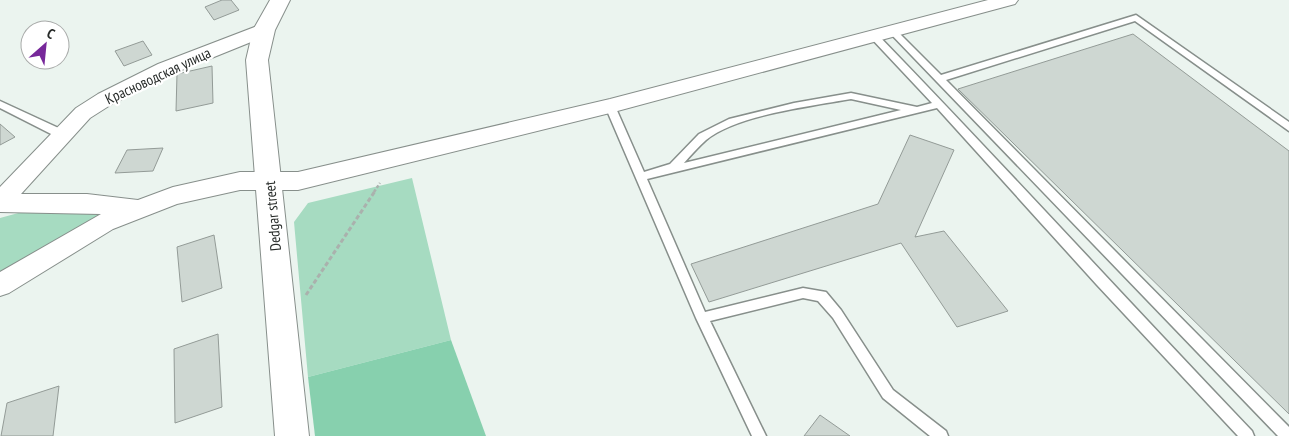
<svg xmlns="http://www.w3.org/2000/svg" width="1289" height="436" viewBox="0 0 1289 436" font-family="'PT Sans Narrow',sans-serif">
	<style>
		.green { fill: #a6dbc1 }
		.forest { fill: #87d0ae }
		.building { fill: #ced7d2; stroke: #939b97 }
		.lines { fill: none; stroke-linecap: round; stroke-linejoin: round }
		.lane-casing { stroke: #878f8b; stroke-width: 3 }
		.street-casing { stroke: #878f8b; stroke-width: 2 }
		.secondary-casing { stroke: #878f8b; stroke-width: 2 }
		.path-far1 { stroke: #aab1ad; stroke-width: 2.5; stroke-dasharray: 3 2; stroke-linecap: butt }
		.path { stroke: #aab1ad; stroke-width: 3; stroke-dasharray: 4.5 2.5; stroke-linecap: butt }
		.lane { fill: #fff; fill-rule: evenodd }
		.street { fill: #fff; fill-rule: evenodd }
		.secondary { fill: #fff; fill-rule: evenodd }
		.labels { text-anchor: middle; stroke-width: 4.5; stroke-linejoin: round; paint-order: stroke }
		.street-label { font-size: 15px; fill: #262a28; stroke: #fff }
	</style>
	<rect width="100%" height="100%" fill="#ebf4ef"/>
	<!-- green -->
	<path class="green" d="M412,178L451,340L308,377L294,222L308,203Z
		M106,210L99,221L0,279V218L22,212Z"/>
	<!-- forest -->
	<path class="forest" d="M451,340L486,436H315L308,377Z"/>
	<!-- building -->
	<path class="building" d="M222,0H231L239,10L214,20L205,7Z
		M1133,34L1289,151V414L958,89Z
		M143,41L152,55L124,66L115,51Z
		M212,66L213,103L176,111L177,74Z
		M0,124L15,137L0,145Z
		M910,135L954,150L915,237L944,231L1008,311L957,327L901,243L709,302L691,264L878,204Z
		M163,148L153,171L115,173L127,150Z
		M214,235L222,288L182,302L177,247Z
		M218,334L222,407L175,423L174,349Z
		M59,386L53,436H1L7,403Z
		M820,415L850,436H804Z"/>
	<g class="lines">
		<!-- lane casing -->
		<g class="lane-casing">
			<path id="lane" d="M1136,15L1289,122V131L1135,21L946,80L1289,427V436H1278L887,30L888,28H894L941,75Z
				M873,32L876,33C1003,164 1126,299 1252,431L1254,436H1238L1097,285L937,108L647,179L705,312L803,288L826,292L841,310L893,390L946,431L948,436H930L883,398L833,318L818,301L803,298L710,321L766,436H752L696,318L605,106L610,103L615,106L644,172L670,164L699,134L729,119L794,103L851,93L917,107L932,103L870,37V33ZM851,99L901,110L684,163C691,155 698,147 706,140C736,115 812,106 851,99Z
				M0,101L65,131L66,134L61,138L57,137L0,108Z"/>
		</g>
		<!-- street casing -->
		<g class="street-casing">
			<path id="street" d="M988,0H1018L1015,4L610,113L298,190H240L177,204L113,229L9,293L0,296V272L101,214L0,212V187L76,108L98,94L158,64L257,26H271L273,30L271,34L172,74L112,104L90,118L21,194H87L138,200L173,187L240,172H298L610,99Z"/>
		</g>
		<!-- secondary casing -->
		<g class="secondary-casing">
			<path id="secondary" d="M270,0H290L275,30L268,60L309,436H275L246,60L253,30Z"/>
		</g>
		<!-- path-far1 -->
		<path class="path-far1" d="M374,192L380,183"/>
		<!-- path -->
		<path class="path" d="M306,295L375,191"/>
		<!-- lane -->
		<use href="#lane" class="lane"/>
		<!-- street -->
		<use href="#street" class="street"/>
		<!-- secondary -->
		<use href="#secondary" class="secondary"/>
	</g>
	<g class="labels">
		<!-- street labels -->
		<g class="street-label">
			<text transform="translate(158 76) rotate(-25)" y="5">Красноводская улица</text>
			<text transform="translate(273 216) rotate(-95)" y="5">Dedgar street</text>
		</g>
	</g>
	<!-- north arrow -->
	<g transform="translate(45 45) rotate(27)"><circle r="24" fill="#ffffff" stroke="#a8aaa9"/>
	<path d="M0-4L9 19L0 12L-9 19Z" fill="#77289a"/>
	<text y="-8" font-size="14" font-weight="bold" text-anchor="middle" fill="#262a28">С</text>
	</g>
</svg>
